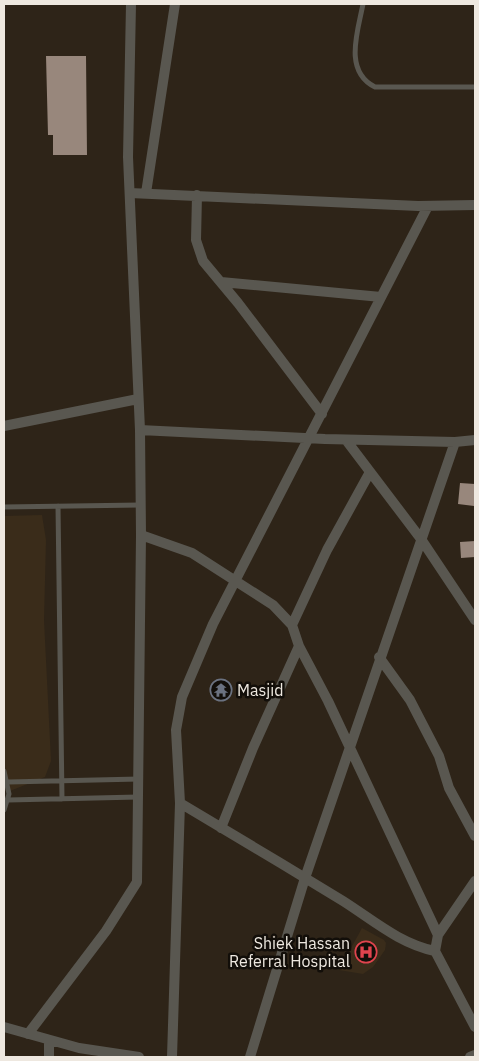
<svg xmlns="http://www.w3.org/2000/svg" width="479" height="1061" viewBox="0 0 479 1061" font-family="'IBM Plex Sans',sans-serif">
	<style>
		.built { fill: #3a2c1a }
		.building { fill: #98877c }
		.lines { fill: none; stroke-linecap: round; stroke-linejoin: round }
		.lane { stroke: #595750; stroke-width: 5 }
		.street { stroke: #595750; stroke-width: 10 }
		.labels { text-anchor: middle; stroke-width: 5; stroke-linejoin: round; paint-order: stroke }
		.poi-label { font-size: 16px; fill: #eee8e0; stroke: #120e09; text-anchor: start }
	</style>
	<rect width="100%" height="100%" fill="#2e2418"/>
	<!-- built -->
	<path class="built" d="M42,515L46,540L44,620L51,761L45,777L10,791L4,790V516Z
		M362,928L384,940L386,943L385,950L373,967L363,974L339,970Z"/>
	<!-- building -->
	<path class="building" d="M46,56H86L87,155H53V135H48Z
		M460,483L475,484L474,506L458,504Z
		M475,541V557L461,558L460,542Z"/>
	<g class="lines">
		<!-- lane -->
		<path class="lane" d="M363,4C358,31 343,71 375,87H475
			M58,506L62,799
			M4,507L140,505
			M4,771L9,794L4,810
			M8,782L139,779
			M8,800L138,797"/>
		<!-- street -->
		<path class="street" d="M130,193L418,206L475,205
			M146,193L175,4
			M197,195L196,240L203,261L238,303L322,414
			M221,282L381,297
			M4,426L138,399
			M140,430L325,439L455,442L475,440
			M346,440L421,539L475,620
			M141,535L192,553L273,605L292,625L299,646L328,701L438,935
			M292,625L327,550L370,472
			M379,657L410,700L439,756L449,788L475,836
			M180,803C234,835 289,868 343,901C373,920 400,944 435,951
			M221,828L253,748L299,646
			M475,881L438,935L435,951L475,1027
			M4,1027L79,1048L139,1057
			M28,1034L106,931L137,882L141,535L140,430L128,157L131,4
			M49,1057V1040
			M172,1057L180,803L176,730L182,697L213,624L428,206
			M250,1057L305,878L455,442
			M470,1057L475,1055"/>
	</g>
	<!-- icons -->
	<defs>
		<g id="temple-ring" transform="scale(1.125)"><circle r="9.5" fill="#120e09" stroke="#6b7280" stroke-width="1.5"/><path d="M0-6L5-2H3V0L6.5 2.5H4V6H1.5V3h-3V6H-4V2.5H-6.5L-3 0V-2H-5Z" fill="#6b7280"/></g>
		<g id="hospital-ring" transform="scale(1.125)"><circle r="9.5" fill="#120e09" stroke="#e0444e" stroke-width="1.5"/><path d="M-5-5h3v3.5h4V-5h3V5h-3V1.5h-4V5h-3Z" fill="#e0444e"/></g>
	</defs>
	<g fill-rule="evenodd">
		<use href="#temple-ring" x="221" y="690"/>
		<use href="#hospital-ring" x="366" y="952"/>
	</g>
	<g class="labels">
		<!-- poi labels -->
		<g class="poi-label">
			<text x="237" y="696">Masjid</text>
			<text x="350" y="949" text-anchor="end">Shiek Hassan<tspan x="350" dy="18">Referral Hospital</tspan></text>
		</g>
	</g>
	<!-- border -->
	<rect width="479" height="1061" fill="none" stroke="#eee8e0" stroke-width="10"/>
</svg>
